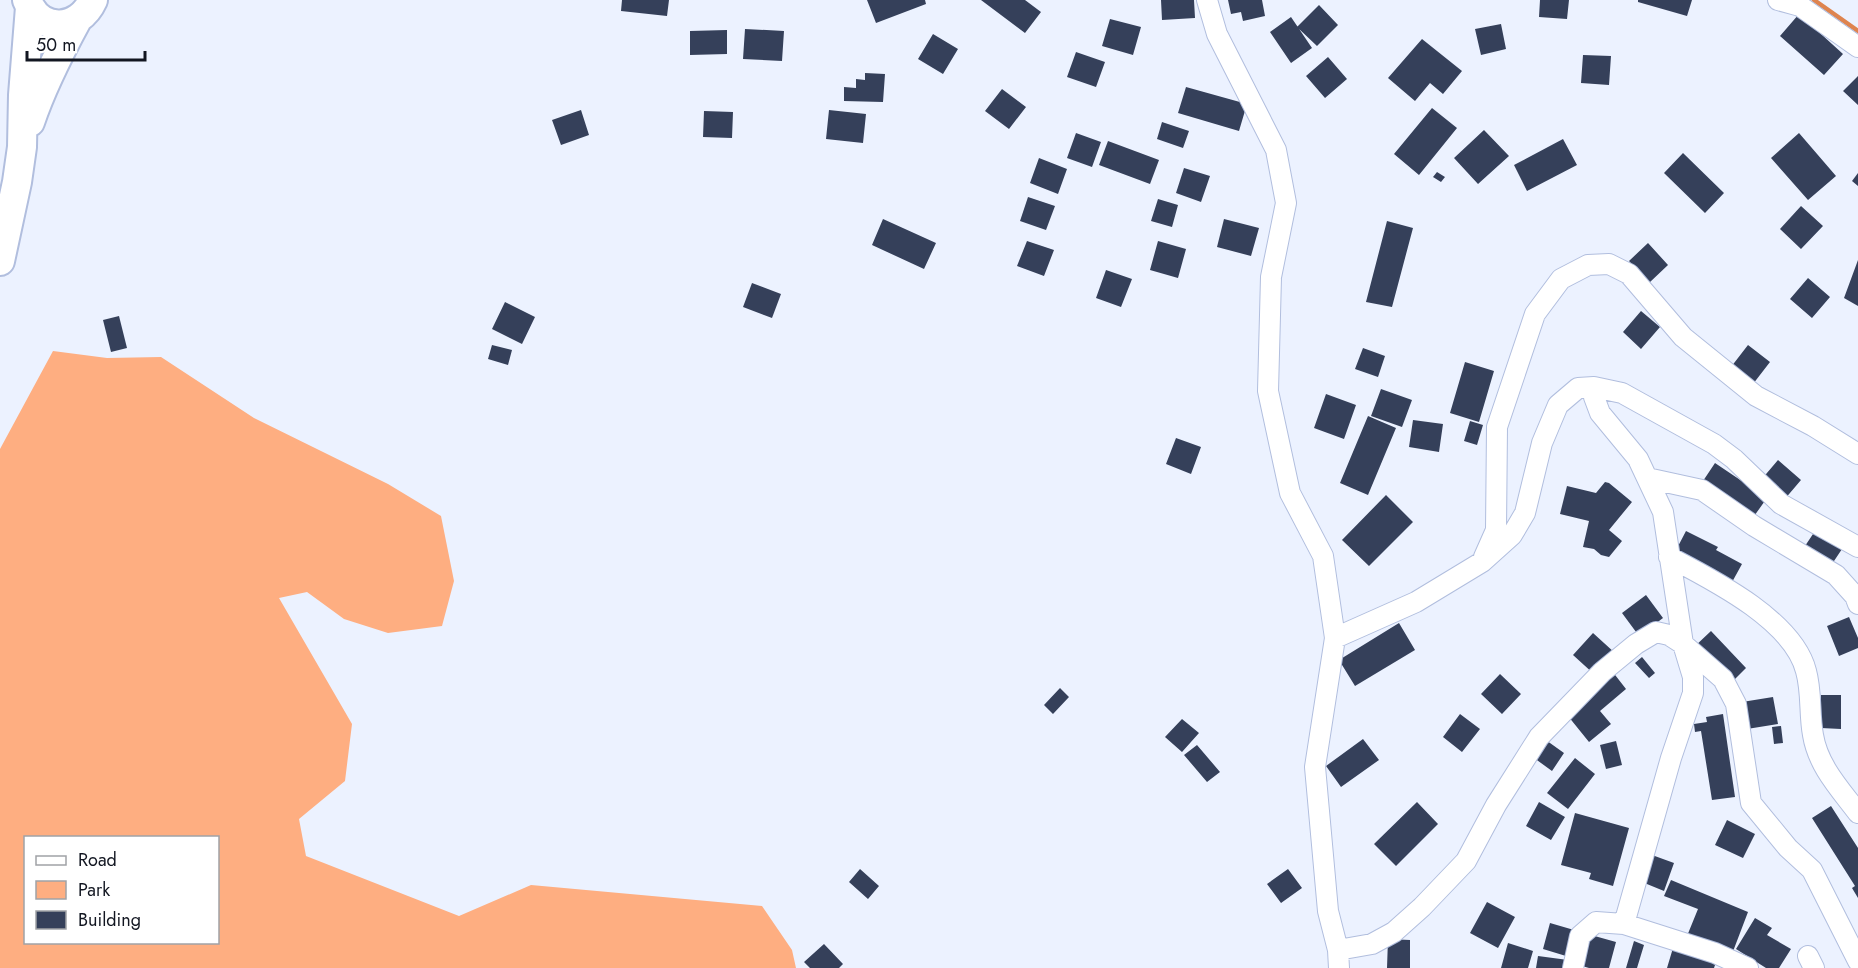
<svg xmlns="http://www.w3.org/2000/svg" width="1858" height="968" viewBox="0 0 1858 968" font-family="Jost,sans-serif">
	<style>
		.green { fill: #feae81; fill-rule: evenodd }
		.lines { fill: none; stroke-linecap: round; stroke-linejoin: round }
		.stream { stroke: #de844f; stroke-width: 4.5 }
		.building { fill: #35405a }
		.minor-casing { stroke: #b1bede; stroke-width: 22 }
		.highway-casing { stroke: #b1bede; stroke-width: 32 }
		.minor { stroke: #fff; stroke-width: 20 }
		.highway { stroke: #fff; stroke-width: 28 }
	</style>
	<rect width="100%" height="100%" fill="#ecf2ff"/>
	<!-- green -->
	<path class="green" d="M53,351L107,358L161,357L254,418L388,484L441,516L454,581L442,626L388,633L344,619L307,592L279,598L352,724L345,781L299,819L306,856L459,916L531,885L762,906L792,950L796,968H0V449ZM26,838H218V942H26Z"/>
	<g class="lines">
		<!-- stream -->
		<path class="stream" d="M1814,0L1858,31"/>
	</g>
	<!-- building -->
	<path class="building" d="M622,0H669L667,16L621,11Z
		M867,0H925L926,4L876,23Z
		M981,0H1025L1041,12L1025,33Z
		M1161,0H1194L1195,18L1162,20Z
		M1228,0H1262L1265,16L1243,21L1241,12L1231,14Z
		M1540,0H1569L1567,19L1539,17Z
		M1638,0H1692L1687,16L1638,2Z
		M1319,5L1338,25L1317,46L1297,27Z
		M1799,14L1843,54L1824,75L1780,36Z
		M1291,17L1312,48L1291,63L1270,32Z
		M1110,19L1141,27L1133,55L1102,46Z
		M1501,24L1506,49L1481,55L1475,29Z
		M745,29L784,31L782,61L743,59Z
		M727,30V54L690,55V31Z
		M933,34L958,49L943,74L918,59Z
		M1422,39L1462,71L1443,94L1430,83L1415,101L1388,78Z
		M1076,52L1105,62L1096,87L1067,77Z
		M1583,55L1611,56L1609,85L1581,83Z
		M1328,57L1347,79L1325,98L1306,76Z
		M865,73L885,74L883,102L844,101V87L856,88V79L865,80Z
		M1858,76V105L1843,91Z
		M1186,87L1247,104L1239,131L1178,113Z
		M1002,89L1026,107L1009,129L985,111Z
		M1432,108L1457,128L1419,175L1394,154Z
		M581,110L589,135L561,145L552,120Z
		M829,110L866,114L863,143L826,139Z
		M704,111L733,112L732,138L703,137Z
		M1162,122L1189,131L1183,148L1157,139Z
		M1484,130L1509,156L1478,184L1454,158Z
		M1076,133L1101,142L1092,167L1067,158Z
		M1799,133L1836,176L1808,200L1771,158Z
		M1563,139L1577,165L1527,191L1514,165Z
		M1108,141L1159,160L1150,184L1099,165Z
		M1683,153L1724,193L1705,213L1664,173Z
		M1039,158L1067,169L1058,194L1030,183Z
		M1184,168L1210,176L1201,202L1176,193Z
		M1437,172L1445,177L1441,182L1433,177Z
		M1858,173V186L1852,181Z
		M1028,197L1055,206L1046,230L1020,221Z
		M1158,199L1178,205L1172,227L1151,221Z
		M1801,206L1823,226L1801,249L1780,229Z
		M883,219L936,243L924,269L872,245Z
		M1224,219L1259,228L1251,256L1217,247Z
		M1387,221L1413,228L1392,307L1366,302Z
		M1027,241L1054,250L1044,276L1017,266Z
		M1158,241L1186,249L1178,278L1150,270Z
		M1648,243L1668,265L1649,283L1629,261Z
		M1858,260V306L1844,298Z
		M1106,270L1132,279L1121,307L1096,298Z
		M1808,278L1830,297L1812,318L1790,299Z
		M752,283L781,294L772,318L743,307Z
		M505,302L535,317L522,344L492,329Z
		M1641,311L1660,327L1641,349L1623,332Z
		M119,316L127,348L111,352L103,320Z
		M492,345L512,350L508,365L488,359Z
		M1748,345L1770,362L1753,384L1731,367Z
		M1363,348L1385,356L1378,377L1355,369Z
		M1465,362L1494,371L1479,422L1450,413Z
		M1381,389L1412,400L1402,427L1371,416Z
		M1326,394L1356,405L1344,439L1314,428Z
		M1368,416L1396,428L1368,495L1340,483Z
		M1413,420L1443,424L1439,452L1409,447Z
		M1470,421L1483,425L1477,445L1464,441Z
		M1176,438L1201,447L1191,474L1166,464Z
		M1778,460L1801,480L1784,500L1761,480Z
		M1715,463L1767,498L1752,519L1701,484Z
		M1605,482L1609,483L1632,502L1609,530L1622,541L1609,557L1601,555L1594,549L1583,547L1589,521L1560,514L1567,486L1596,493Z
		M1386,495L1413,522L1369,566L1342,540Z
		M1686,531L1718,547L1716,550L1742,564L1731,584L1674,554Z
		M1815,531L1842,549L1828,570L1801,552Z
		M1646,595L1663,618L1639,636L1622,613Z
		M1849,617L1858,638V648L1839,656L1827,626Z
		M1399,623L1415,650L1355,686L1339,660Z
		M1711,631L1746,668L1729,685L1693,648Z
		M1593,633L1615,653L1595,675L1573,655Z
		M1642,657L1655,673L1649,678L1635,663Z
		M1612,671L1626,689L1600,711L1611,724L1589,742L1568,716Z
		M1500,674L1521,694L1502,714L1481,694Z
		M1060,688L1069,697L1053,714L1044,705Z
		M1821,695H1841V729L1821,728Z
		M1773,697L1778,724L1747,729L1742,702Z
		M1460,714L1480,729L1462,752L1443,737Z
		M1723,714L1735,797L1712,800L1701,731L1695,732L1694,724L1707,722L1706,717Z
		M1182,719L1199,733L1182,752L1165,737Z
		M1781,726L1783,743L1774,744L1772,727Z
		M1543,738L1564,753L1552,771L1530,755Z
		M1363,739L1379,760L1341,787L1326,766Z
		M1616,741L1622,765L1606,769L1600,745Z
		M1197,745L1220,772L1207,782L1184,755Z
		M1575,758L1595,774L1568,809L1547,793Z
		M1417,802L1438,824L1396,866L1374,844Z
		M1539,802L1565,817L1551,840L1526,826Z
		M1831,806L1858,848V898L1852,888L1855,886L1812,818Z
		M1575,813L1629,828L1613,886L1589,879L1591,873L1561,865Z
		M1727,820L1755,834L1743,858L1715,845Z
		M1652,855L1674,863L1664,891L1642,882Z
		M860,869L879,886L868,899L849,882Z
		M1288,869L1302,888L1281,903L1267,884Z
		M1671,880L1748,912L1732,954L1687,936L1698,909L1664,896Z
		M1487,902L1515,917L1498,948L1470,933Z
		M1755,918L1772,928L1767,935L1791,949L1779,968H1766L1736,949Z
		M1550,923L1574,930L1566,956L1543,949Z
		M1591,935L1616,942L1609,968H1589L1582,966Z
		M1388,939L1410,940V968H1387Z
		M1634,941L1644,945L1637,968H1626Z
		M1508,943L1533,951L1528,968H1501Z
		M824,944L843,964L839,968H810L804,962Z
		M1673,948L1716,962L1714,968H1667Z
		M1538,956L1568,960L1567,968H1536Z"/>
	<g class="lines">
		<!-- minor casing -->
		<g class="minor-casing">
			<path id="minor" d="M1207,0L1217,34L1276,150L1286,203L1271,277L1268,391L1290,493L1323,556L1335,638L1315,767L1328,911L1338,950L1339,968
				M1778,0L1800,6L1858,47
				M1594,387V397L1600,413L1638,459L1663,512L1683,644L1693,677V693L1671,758L1624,924
				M1647,478L1702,490L1754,526L1836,575L1855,596L1858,604
				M1484,557L1496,530L1497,427L1535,314L1561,279L1588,265L1609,264L1629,274L1683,337L1756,396L1813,426L1858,454
				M1669,557C1713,580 1793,620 1806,671C1812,692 1809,714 1813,735C1818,766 1840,789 1858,813
				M1335,638L1416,602L1482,562L1512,535L1525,513L1542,443L1558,405L1578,388L1594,387L1622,393L1714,444L1734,459L1781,504L1858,547
				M1338,950L1372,944L1394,932L1422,907L1466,861L1496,805L1539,737L1602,672L1636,644L1656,632L1669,635L1683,644L1723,679L1736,704L1751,803L1788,848L1812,870L1858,961
				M1808,956L1814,968
				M1573,968L1580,936L1596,922L1624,924L1715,953L1748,968"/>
		</g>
		<!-- highway casing -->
		<g class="highway-casing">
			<path id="highway" d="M27,0C40,34 79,31 93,0
				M30,122C42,86 59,53 77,20
				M0,261L17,182L22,147L23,95L30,7"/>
		</g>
		<!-- minor -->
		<use href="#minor" class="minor"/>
		<!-- highway -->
		<use href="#highway" class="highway"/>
	</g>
	<!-- legend -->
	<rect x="24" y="836" width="195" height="108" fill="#ffffff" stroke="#a0a2a6" stroke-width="1.5"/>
	<rect x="36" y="856" width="30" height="9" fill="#ffffff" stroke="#a0a2a6" stroke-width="1.5"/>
	<text x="78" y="866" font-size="18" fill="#121621">Road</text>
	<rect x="36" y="881" width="30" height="18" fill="#feae81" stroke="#a0a2a6" stroke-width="1.5"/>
	<text x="78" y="896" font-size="18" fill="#121621">Park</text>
	<rect x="36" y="911" width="30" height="18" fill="#35405a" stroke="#a0a2a6" stroke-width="1.5"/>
	<text x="78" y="926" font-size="18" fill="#121621">Building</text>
	<!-- scale -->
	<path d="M27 51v9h118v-9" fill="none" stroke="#121621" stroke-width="3"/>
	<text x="36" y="51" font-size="18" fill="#121621" stroke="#ffffff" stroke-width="4.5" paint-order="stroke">50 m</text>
</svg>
